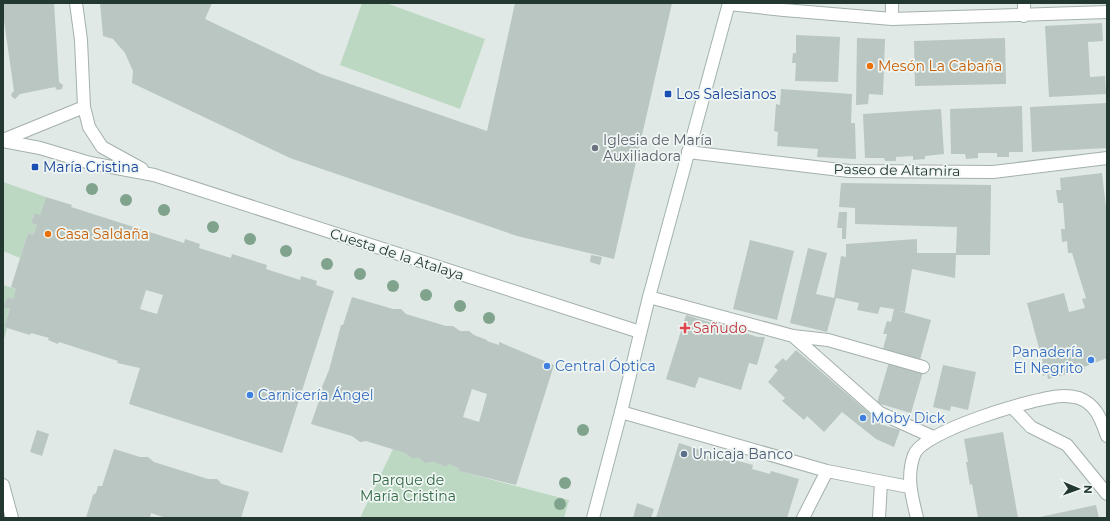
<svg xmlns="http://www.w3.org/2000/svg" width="1110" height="521" viewBox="0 0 1110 521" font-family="Montserrat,sans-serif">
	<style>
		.green { fill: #bcd8c2 }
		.building { fill: #b9c6c1; fill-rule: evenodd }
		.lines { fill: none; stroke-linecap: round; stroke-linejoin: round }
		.street-casing { stroke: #a4b0ab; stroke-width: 14 }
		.secondary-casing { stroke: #a1b4ac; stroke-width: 14 }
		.street { stroke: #fff; stroke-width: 12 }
		.secondary { stroke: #fff; stroke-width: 12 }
		.tree { fill: #80a38d }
		.food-dot { fill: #e8710a; stroke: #f0f6f3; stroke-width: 1.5 }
		.transit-dot { fill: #1a4fb4; stroke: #f0f6f3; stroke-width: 1.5 }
		.worship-dot { fill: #6b7280; stroke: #f0f6f3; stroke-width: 1.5 }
		.health-dot { fill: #e0444e; stroke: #f0f6f3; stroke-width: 1.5 }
		.shop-dot { fill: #3f7fe0; stroke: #f0f6f3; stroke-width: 1.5 }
		.service-dot { fill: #5c6f8a; stroke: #f0f6f3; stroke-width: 1.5 }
		.labels { text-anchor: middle; stroke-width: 3.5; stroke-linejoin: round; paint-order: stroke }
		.food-label { font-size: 14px; fill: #c56008; stroke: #f0f6f3; text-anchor: start }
		.transit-label { font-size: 14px; fill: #164399; stroke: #f0f6f3; text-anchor: start }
		.worship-label { font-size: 14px; fill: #5b616d; stroke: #f0f6f3; text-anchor: start }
		.street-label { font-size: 14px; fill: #233831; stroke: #f0f6f3 }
		.health-label { font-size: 14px; fill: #be3a42; stroke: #f0f6f3; text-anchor: start }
		.shop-label { font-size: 14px; fill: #366cbe; stroke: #f0f6f3; text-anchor: start }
		.service-label { font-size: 14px; fill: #4e5e75; stroke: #f0f6f3; text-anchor: start }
		.park-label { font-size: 14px; fill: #326945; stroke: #f0f6f3 }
	</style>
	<rect width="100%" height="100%" fill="#e0e9e5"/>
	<!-- green -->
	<path class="green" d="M362,3H386L485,39L460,109L340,65Z
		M3,182L46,197L40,215L35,213L31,223L37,225L33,235L28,233L20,258L3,251Z
		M3,285L16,289L13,299L7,297L5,307L10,309L4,327L7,328L3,343Z
		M393,449L405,453L412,458H420L425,463L434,462L447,467L448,464L459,468V471L569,500L564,518H360Z"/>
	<!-- building -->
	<path class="building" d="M3,3H54L59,82L63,85L62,89L57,90L55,87L20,94L15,99L12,97L11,94L14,91L3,14Z
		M100,3H212L205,19L321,74L487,131L515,3H672L614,259L517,236L290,158L132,83L133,71L125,53L113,39L103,36Z
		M1102,23L1103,41L1088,42L1090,77L1105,76L1106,94L1049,97L1045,26Z
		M796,35L840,37L838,82L795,81L796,63H792L793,53H796Z
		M857,38L885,39L883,95L869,94L868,104L856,105Z
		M1005,38L1006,84L915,86L914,41Z
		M781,89L852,94L851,123H855L856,159L817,157L818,149L777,146L778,132L774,131L776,104L780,105Z
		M1107,103V148L1032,152L1030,107Z
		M1022,106L1023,152H1009V157H997V153H978V158L966,159L965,154H951L950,109Z
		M941,109L944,154L925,156V159L913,160V156L896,157V161H885L884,158H865L863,114Z
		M1102,173L1107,216V358L1084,367L1085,369L1048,379L1047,374L1043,376L1040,364L1043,363L1027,303L1064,293L1069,312L1085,308L1082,299L1086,298L1072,253H1068L1067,241L1062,242L1061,229H1065L1063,203H1058L1056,190H1061L1060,178Z
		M841,183L991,185L990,255H956L955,278L912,269L905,312L899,311L931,320L920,360L883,349L887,334H883L887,321L891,322L894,309L880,307L878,314L857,310L859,303L836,298L827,332L790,323L808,248L827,253L816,294L834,298L841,256L846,257V244L917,239V253H956L957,227L855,224V208L839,207Z
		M46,197L72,205L71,207L184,243L185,239L200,244L199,248L231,258L232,254L267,265L266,269L300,280L301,276L317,281L316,285L334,291L282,453L129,404L140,368L117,363L118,361L59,342L58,344L48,340L49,338L31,333L30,335L4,327L10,309L4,307L7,297L13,299L16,289L11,287L28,233L33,235L37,225L31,223L35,213L40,215ZM146,290L163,295L157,314L140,309Z
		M839,212H847L846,239H842V228H837Z
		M750,240L794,251L777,320L733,309Z
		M591,255L602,257L600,265L590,262Z
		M352,297L393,309H401L406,314L446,326H453L460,331H469L474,335L487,340V341L499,345V342L554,365L516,485L459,471V468L448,464L447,467L434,462L425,463L419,458H412L405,453L366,441L360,442L352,436L311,424L321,395L319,394L329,370L341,325H343ZM472,389L487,394L479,422L463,417Z
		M686,315L758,337H765L757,365L749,363L741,390L699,377L695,388L666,379Z
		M796,350L883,425L900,430L894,447L876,439L842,412L824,432L807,416L804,420L782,401L785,398L768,382L778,370L774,367L783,358L786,361Z
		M889,362L923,372L911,413L877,403Z
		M943,365L976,372L968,410L951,406L950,411L933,407Z
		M37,430L49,434L42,456L30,452Z
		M1003,432L1018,518H978L972,484L970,485L966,462H968L964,439Z
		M679,443L707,452L705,455L723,461L724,457L753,465L752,469L770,474L771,471L799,479L787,518H656Z
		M114,449L140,457H148L154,462L208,479H217L222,484L249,492L241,518H166L151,513L150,518H86L93,495L96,493L98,486H102Z
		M637,503L654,509L651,518H633Z
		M1096,505L1099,518H1040V517Z"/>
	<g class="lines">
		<!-- street casing -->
		<g class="street-casing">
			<path id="street" d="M76,3L81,40L84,107L89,127L102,147L142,169
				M1024,3V16
				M729,4L784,10L892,19L1107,12
				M892,19V3
				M3,140L84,107
				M3,141L40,148L90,163L154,175L640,332
				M688,152L849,171L993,172L1107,158
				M649,297L793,336L880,413L933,437
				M793,336L828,340L923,367
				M1012,407L1031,427L1067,445L1107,494
				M621,412L827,471L909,487
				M3,485L12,518
				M803,518L827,471
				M879,518L881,482
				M917,518C912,497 906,477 914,455C922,431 1038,396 1064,396C1068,396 1075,397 1079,398C1097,405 1101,420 1107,436"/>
		</g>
		<!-- secondary casing -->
		<g class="secondary-casing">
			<path id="secondary" d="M593,518L621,412L649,297L729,3"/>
		</g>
		<!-- street -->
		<use href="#street" class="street"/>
		<!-- secondary -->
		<use href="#secondary" class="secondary"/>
	</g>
	<!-- trees -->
	<g class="tree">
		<circle cx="92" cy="189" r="6"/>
		<circle cx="126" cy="200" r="6"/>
		<circle cx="164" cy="210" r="6"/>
		<circle cx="213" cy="227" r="6"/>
		<circle cx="250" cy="239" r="6"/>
		<circle cx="286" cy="251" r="6"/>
		<circle cx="327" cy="264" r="6"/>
		<circle cx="360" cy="274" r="6"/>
		<circle cx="393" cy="286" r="6"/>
		<circle cx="426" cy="295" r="6"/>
		<circle cx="460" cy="306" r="6"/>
		<circle cx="489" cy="318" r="6"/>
		<circle cx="583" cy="430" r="6"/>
		<circle cx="565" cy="483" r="6"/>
		<circle cx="560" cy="504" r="6"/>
	</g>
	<!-- markers -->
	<g class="food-dot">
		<circle cx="870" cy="66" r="4"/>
		<circle cx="48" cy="234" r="4"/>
	</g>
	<g class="transit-dot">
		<rect x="664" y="90" width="8" height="8" rx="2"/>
		<rect x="31" y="163" width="8" height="8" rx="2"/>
	</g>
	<circle class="worship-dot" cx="595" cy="148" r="4"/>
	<path class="health-dot" d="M683 322h4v4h4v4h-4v4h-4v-4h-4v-4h4z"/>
	<g class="shop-dot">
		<circle cx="1091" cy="360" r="4"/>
		<circle cx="547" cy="366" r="4"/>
		<circle cx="250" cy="395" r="4"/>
		<circle cx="863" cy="418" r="4"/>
	</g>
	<circle class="service-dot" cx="684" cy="454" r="4"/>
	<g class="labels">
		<!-- food labels -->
		<g class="food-label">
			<text x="878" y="71">Mesón La Cabaña</text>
			<text x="56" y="239">Casa Saldaña</text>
		</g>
		<!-- transit labels -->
		<g class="transit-label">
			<text x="676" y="99">Los Salesianos</text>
			<text x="43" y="172">María Cristina</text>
		</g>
		<!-- worship labels -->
		<g class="worship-label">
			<text x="603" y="145">Iglesia de María<tspan x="603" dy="16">Auxiliadora</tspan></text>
		</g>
		<!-- street labels -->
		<g class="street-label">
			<text transform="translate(897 170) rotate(1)" y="5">Paseo de Altamira</text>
			<text transform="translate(397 254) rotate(18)" y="5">Cuesta de la Atalaya</text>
		</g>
		<!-- health labels -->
		<g class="health-label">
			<text x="693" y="333">Sañudo</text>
		</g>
		<!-- shop labels -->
		<g class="shop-label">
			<text x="1083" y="357" text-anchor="end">Panadería<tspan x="1083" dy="16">El Negrito</tspan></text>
			<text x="555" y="371">Central Óptica</text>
			<text x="258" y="400">Carnicería Ángel</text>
			<text x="871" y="423">Moby Dick</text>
		</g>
		<!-- service labels -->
		<g class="service-label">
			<text x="692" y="459">Unicaja Banco</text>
		</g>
		<!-- park labels -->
		<g class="park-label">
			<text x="408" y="485">Parque de<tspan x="408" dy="16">María Cristina</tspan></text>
		</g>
	</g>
	<!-- border -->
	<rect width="1110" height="521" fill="none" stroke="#233831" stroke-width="8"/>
	<!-- north arrow -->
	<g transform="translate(1078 489) rotate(92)" stroke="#f0f6f3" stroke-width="3" paint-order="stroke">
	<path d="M0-3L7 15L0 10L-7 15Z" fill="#233831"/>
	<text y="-6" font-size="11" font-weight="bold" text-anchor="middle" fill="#233831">N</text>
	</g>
</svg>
